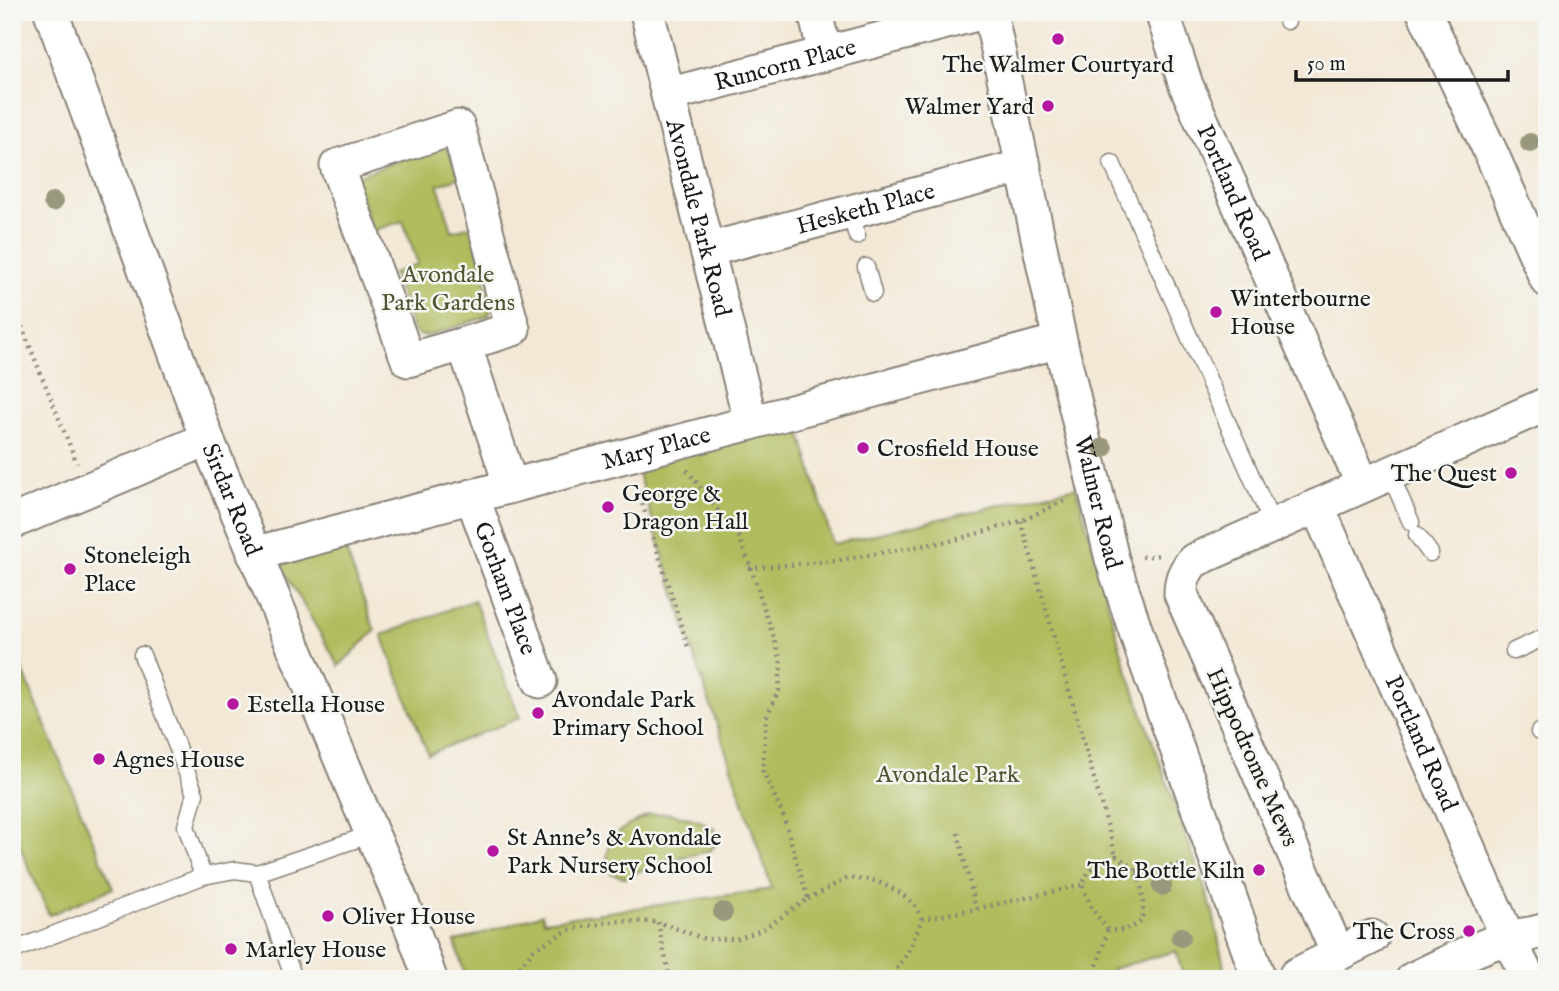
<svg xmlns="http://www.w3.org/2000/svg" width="1559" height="991" viewBox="0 0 1559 991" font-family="'IM FELL English',serif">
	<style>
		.green { fill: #b0bc5d; stroke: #666c3c; stroke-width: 2 }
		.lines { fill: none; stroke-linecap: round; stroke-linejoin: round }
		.lane-casing { stroke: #888278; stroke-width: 19 }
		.street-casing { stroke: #888278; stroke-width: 37 }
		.path { stroke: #888278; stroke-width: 4.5; stroke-dasharray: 2 5; stroke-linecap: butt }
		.lane { stroke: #fff; stroke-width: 16 }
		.street { stroke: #fff; stroke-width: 33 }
		.tree { fill: #99977c }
		.poi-dot { fill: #b5179e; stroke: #f6f6f2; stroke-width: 2.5 }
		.labels { text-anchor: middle; stroke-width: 5; stroke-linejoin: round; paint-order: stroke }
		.poi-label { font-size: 24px; fill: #1c1c1c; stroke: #f6f6f2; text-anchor: start }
		.street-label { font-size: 24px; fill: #1c1c1c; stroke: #f6f6f2 }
		.park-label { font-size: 24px; fill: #505433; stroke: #f6f6f2 }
	</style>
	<rect width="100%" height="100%" fill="#f6f6f2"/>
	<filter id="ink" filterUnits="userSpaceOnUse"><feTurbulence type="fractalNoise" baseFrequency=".0143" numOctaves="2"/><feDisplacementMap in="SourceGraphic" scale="14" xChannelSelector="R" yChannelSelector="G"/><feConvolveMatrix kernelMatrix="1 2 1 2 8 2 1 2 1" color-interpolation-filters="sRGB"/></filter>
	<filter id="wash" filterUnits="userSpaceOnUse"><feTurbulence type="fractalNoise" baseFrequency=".00686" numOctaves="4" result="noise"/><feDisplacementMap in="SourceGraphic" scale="28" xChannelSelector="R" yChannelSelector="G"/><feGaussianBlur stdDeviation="1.57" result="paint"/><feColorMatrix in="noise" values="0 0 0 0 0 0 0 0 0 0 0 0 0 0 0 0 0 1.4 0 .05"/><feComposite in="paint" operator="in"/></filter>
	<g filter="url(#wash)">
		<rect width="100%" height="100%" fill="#f3e8d5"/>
		<!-- green -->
		<path class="green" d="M443,145L449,152L460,177L438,185L452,231L472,226L492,308L489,315L483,318L427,336L419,335L413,330L393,273L418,264L403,221L372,231L354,177Z
			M797,421L833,544L1076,487L1124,661L1213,912L1226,977L1221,979H1184L1176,951L1112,969L1111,979H466L455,942L542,914L544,921L772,889L694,656L635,464Z
			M345,548L375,631L339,666L280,565Z
			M474,600L520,718L428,754L382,635Z
			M17,657L113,888L49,915L12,828V659Z
			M668,813L698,820L715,829L717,843L710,851L655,863L626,878L610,873L607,856L611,839L627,826L648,815Z"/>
	</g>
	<g filter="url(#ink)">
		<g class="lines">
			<!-- lane casing -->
			<g class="lane-casing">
				<path id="lane" d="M1283,12L1287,21
					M1112,163L1273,525
					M850,212L857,236
					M866,267L873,293
					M1390,474L1411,522
					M1417,535L1430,553
					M1514,651L1547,636
					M142,655L195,794L186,826L203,876
					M1539,732L1547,728
					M257,873L372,834
					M12,951L203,876L235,870L257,873L294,979"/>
			</g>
			<!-- street casing -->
			<g class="street-casing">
				<g id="street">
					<path id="s1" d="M51,12L207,439L372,834C394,882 414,929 430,979"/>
					<path id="s2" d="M647,12L751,423"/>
					<path d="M815,12L825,54"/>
					<path id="s3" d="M990,12L1060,341L1112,559L1144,656L1259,979"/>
					<path id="s4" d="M1162,12L1186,85L1363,485"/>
					<path d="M1424,12L1492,155L1547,280"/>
					<path id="s5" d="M668,95L984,12"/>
					<path id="s6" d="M707,250L1024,166"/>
					<path d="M464,344L513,329L458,127L337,166L408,360L464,344L511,486"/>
					<path id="s7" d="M472,496L540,681"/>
					<path id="s8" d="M1317,506L1508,938L1529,979"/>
					<path d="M12,522L207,439"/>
					<path id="s9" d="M254,554L1060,341"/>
					<path d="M1338,954L1181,594C1181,580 1184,573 1193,561L1547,404"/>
					<path d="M1296,975L1372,937"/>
					<path d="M1413,979C1443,965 1472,949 1504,939C1518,934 1533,936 1547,929"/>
				</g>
			</g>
			<!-- path -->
			<path class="path" d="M19,320L77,463
				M687,470L739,537L751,568
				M636,484L689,650
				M1021,521L1116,856
				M1142,557L1161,555
				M958,833L976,909
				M1116,856C1122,860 1130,863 1134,870C1144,883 1144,905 1142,921C1130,929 1122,931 1108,930L1092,909L1082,885C1090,866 1096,863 1116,856Z
				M1136,871L1187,864
				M808,899L848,878L876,881L901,893L914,904L922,919
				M516,979L515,973L534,949L568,930L615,921L658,922
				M670,979L658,922L705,939H736L762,930L808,899L783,815L763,771L766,718L779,690L781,660L751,568L834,561L955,540L1021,521L1066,500
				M887,979C905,963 913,941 922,919L976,909L1082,885
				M1093,979L1108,930"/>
			<!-- lane -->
			<use href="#lane" class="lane"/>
			<!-- street -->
			<use href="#street" class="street"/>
		</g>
		<!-- trees -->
		<g class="tree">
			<circle cx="1530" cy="143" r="10"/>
			<circle cx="53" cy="202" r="10"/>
			<circle cx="1103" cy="448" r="10"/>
			<circle cx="1162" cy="886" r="10"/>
			<circle cx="723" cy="912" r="10"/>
			<circle cx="1181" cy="937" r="10"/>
		</g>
	</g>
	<!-- markers -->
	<g class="poi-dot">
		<circle cx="1058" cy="39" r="7"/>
		<circle cx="1048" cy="106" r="7"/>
		<circle cx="1216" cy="312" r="7"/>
		<circle cx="863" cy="448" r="7"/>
		<circle cx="1511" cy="473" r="7"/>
		<circle cx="608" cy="507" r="7"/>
		<circle cx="70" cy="569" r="7"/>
		<circle cx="233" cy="704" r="7"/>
		<circle cx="538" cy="713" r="7"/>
		<circle cx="99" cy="759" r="7"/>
		<circle cx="493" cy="851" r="7"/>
		<circle cx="1259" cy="870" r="7"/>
		<circle cx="328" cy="916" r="7"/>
		<circle cx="1469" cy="931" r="7"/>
		<circle cx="231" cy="949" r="7"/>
	</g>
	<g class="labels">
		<!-- poi labels -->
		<g class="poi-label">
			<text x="1058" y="72" text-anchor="middle">The Walmer Courtyard</text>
			<text x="1034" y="114" text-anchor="end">Walmer Yard</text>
			<text x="1230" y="306">Winterbourne<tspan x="1230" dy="28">House</tspan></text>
			<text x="877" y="456">Crosfield House</text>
			<text x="1497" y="481" text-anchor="end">The Quest</text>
			<text x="622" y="501">George &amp;<tspan x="622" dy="28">Dragon Hall</tspan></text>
			<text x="84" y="563">Stoneleigh<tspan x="84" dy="28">Place</tspan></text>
			<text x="552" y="707">Avondale Park<tspan x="552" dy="28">Primary School</tspan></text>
			<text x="247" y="712">Estella House</text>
			<text x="113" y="767">Agnes House</text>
			<text x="507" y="845">St Anne's &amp; Avondale<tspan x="507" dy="28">Park Nursery School</tspan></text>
			<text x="1245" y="878" text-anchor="end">The Bottle Kiln</text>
			<text x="342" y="924">Oliver House</text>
			<text x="1455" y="939" text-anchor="end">The Cross</text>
			<text x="245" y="957">Marley House</text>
		</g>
		<!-- street labels -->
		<g class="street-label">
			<text dy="8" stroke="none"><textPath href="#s5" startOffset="121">Runcorn Place</textPath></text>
			<text dy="8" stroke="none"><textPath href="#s4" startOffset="194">Portland Road</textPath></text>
			<text dy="8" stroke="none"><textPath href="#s6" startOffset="164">Hesketh Place</textPath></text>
			<text dy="8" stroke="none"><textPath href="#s2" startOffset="212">Avondale Park Road</textPath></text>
			<text dy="8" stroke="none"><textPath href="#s9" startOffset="416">Mary Place</textPath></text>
			<text dy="8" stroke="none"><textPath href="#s1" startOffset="520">Sirdar Road</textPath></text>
			<text dy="8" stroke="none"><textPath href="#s3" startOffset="502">Walmer Road</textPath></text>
			<text dy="8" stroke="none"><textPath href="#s7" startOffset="98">Gorham Place</textPath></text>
			<text dy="8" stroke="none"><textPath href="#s8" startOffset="259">Portland Road</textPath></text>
			<text transform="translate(1253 757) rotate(66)" y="8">Hippodrome Mews</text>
		</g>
		<!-- park labels -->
		<g class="park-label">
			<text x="448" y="282">Avondale<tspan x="448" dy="28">Park Gardens</tspan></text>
			<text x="948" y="782">Avondale Park</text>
		</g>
	</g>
	<!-- margin -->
	<rect width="1559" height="991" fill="none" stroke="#f6f6f2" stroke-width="42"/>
	<!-- scale -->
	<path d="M1296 70v10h212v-10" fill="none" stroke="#1c1c1c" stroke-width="3.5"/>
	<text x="1307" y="70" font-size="21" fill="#1c1c1c" stroke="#f6f6f2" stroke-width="5" paint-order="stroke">50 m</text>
</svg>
